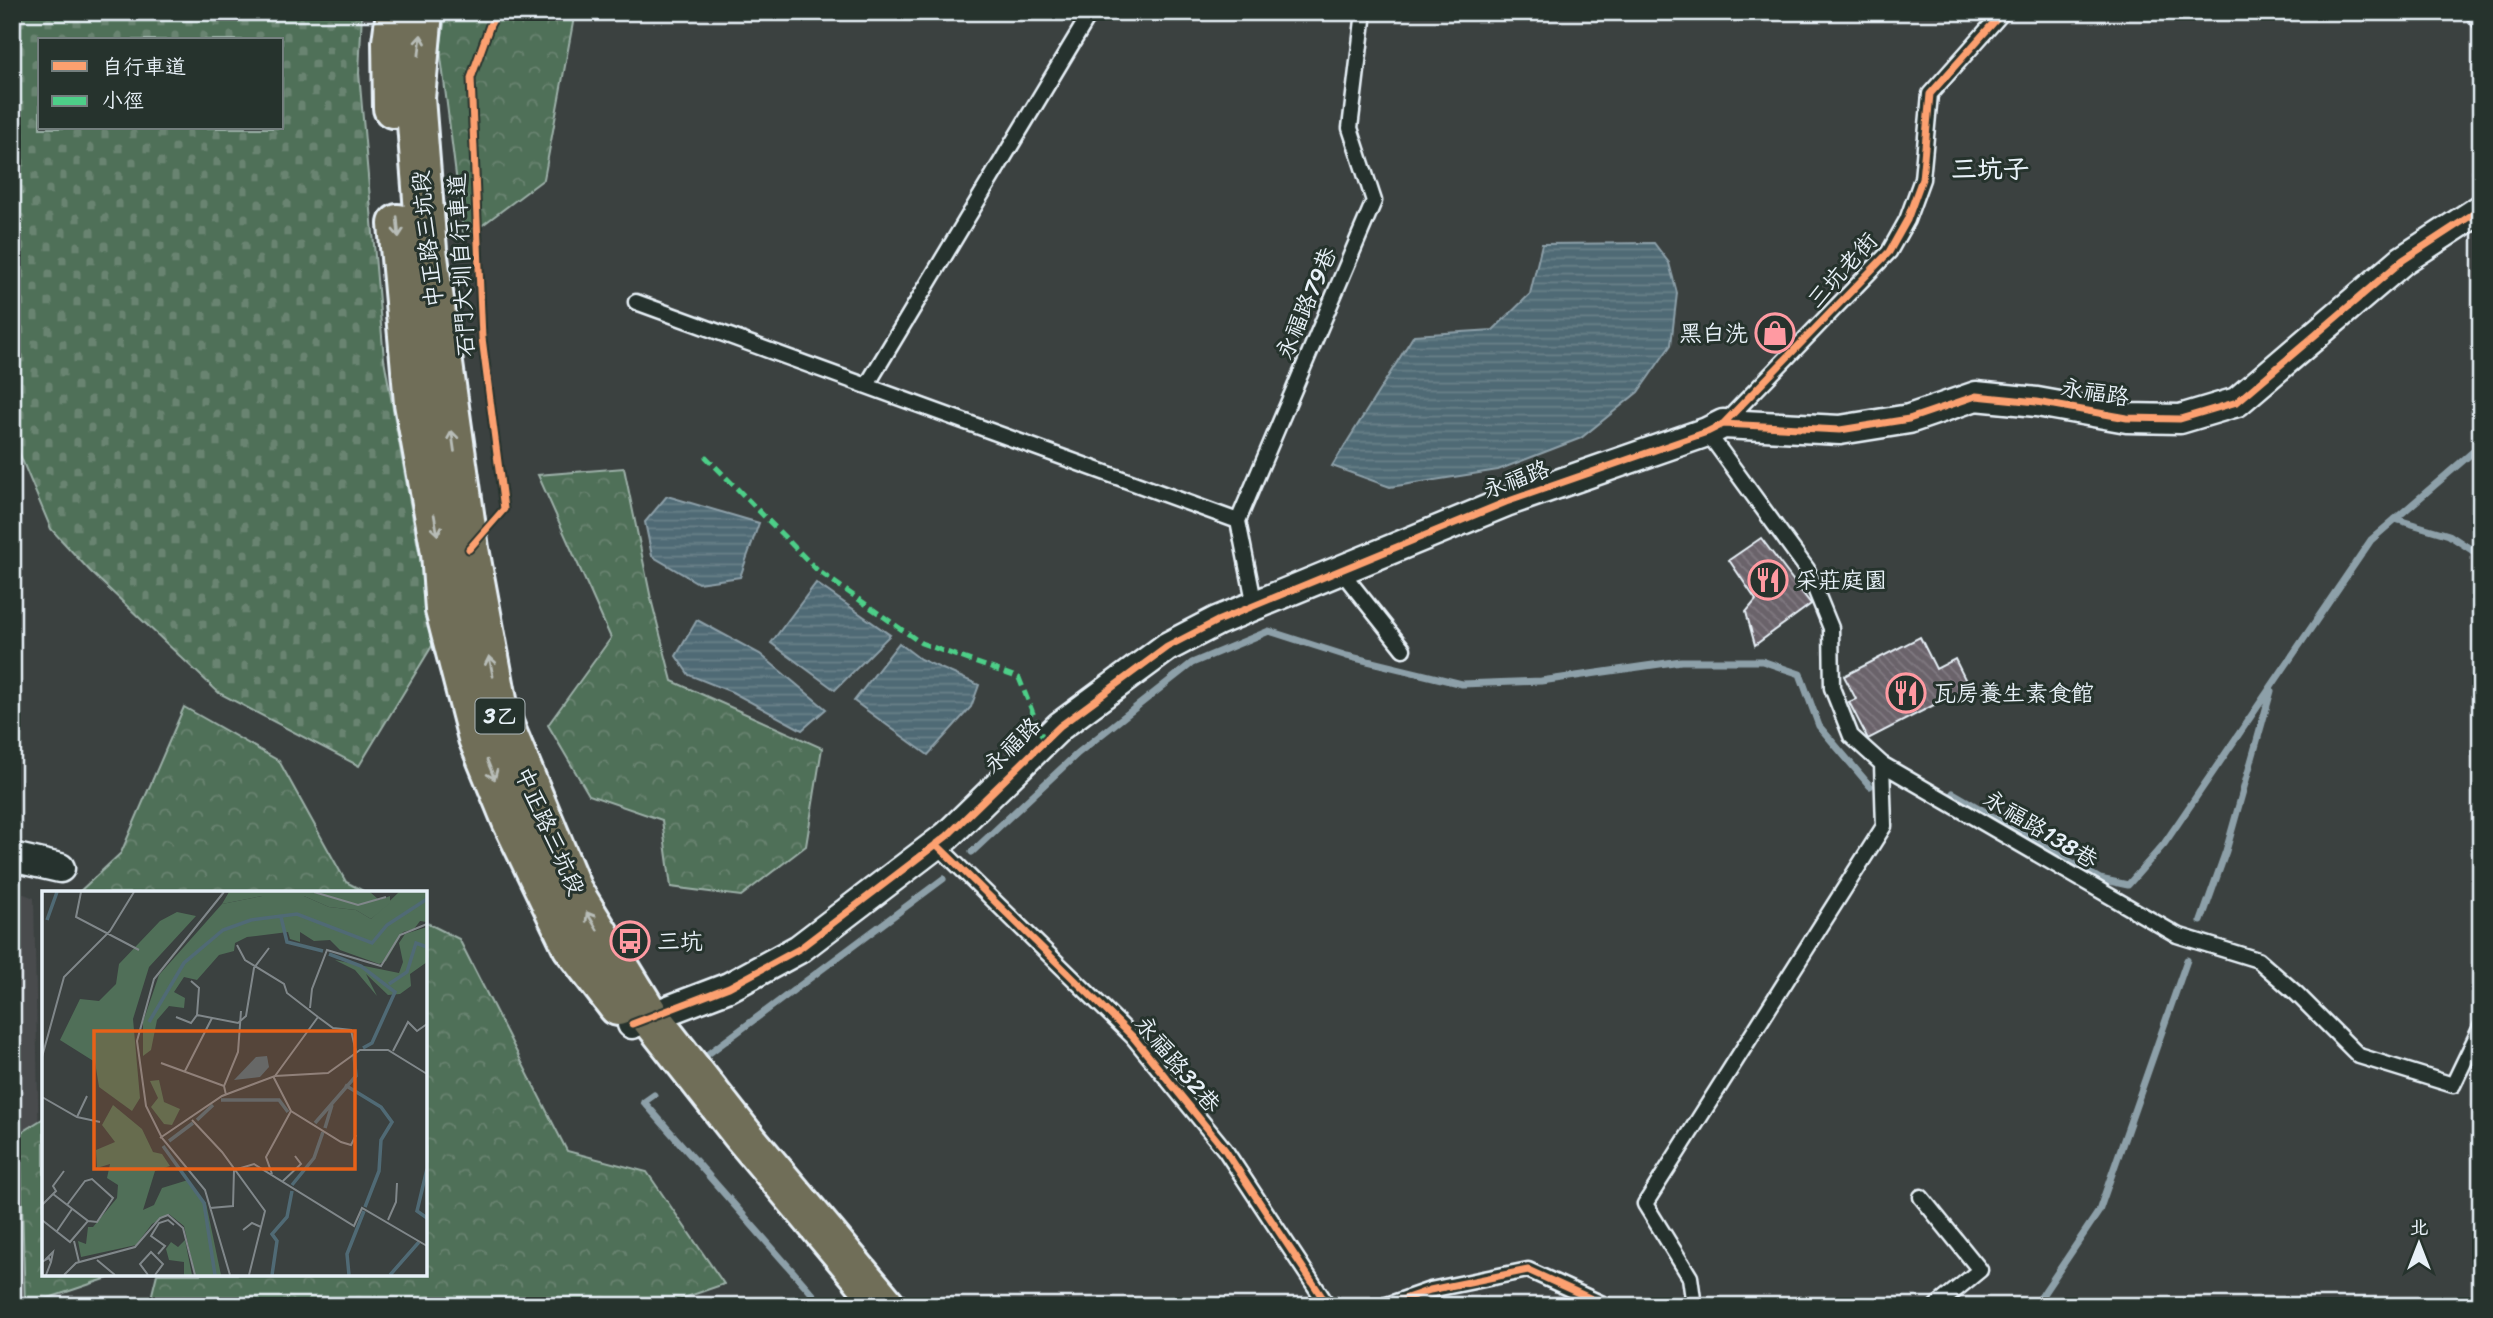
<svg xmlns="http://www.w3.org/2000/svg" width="2493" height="1318" viewBox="0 0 2493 1318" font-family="Sriracha,'LXGW WenKai TC',sans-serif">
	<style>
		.built { fill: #494b4d }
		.forest { fill: url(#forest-crowns); stroke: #9cb0a8; stroke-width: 2 }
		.cemetery { fill: url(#cemetery-stones); stroke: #9cb0a8; stroke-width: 2; fill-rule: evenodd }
		.water { fill: url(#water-rules); stroke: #8da0a9; stroke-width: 2 }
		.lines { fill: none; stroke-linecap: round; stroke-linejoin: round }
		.stream { stroke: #8da0a9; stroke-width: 7 }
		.building { fill: url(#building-back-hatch); stroke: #e8f1f8; stroke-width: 2 }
		.lane-casing { stroke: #e8f1f8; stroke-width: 19 }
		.street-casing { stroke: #e8f1f8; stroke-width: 33 }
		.primary-casing { stroke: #e8f1f8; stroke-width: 44 }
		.lane { stroke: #26332d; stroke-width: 14 }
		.street { stroke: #26332d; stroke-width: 28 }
		.primary { stroke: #706e59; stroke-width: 38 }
		.quiet { stroke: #4dcf88; stroke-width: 5; stroke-dasharray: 10 5; stroke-linecap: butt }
		.cycleway-casing { stroke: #26332d; stroke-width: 11 }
		.cycleway { stroke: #fca06f; stroke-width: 7 }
		.oneway { stroke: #b8bdb8 }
		.labels { text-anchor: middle; stroke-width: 6; stroke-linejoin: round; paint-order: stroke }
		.shield { fill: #26332d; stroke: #aeb8bb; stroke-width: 2 }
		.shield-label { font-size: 21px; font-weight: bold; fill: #e8f1f8 }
		.street-label { font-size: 23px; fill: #e8f1f8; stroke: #26332d }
		.poi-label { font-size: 23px; fill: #e8f1f8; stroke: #26332d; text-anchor: start }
		.quarter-label { font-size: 26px; font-weight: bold; fill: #e8f1f8; stroke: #26332d }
		.inset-river { fill: none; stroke: #506a75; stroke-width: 3.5 }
		.inset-road { fill: none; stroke: #80878a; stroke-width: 2 }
		.view { fill: #e86118; fill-opacity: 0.15; stroke: #e86118; stroke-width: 3.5 }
		.inset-edge { fill: none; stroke: #e8f1f8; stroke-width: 3.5 }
	</style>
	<defs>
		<pattern id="forest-crowns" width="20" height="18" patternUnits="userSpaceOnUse" patternTransform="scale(1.75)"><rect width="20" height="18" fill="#506f58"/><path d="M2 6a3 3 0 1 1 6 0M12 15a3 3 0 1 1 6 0" fill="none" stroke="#698471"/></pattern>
		<pattern id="cemetery-stones" width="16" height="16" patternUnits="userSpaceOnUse" patternTransform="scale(1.75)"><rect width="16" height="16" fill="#506f58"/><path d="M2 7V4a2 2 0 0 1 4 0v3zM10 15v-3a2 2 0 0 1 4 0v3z" fill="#698471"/></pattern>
		<pattern id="water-rules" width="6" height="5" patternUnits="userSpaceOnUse" patternTransform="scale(1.75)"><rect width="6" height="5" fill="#506a75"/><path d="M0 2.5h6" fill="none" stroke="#698089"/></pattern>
		<pattern id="building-back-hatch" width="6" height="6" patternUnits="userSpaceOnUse" patternTransform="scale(1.75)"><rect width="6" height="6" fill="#6b636b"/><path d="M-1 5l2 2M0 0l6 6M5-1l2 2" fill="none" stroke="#807a81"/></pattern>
	</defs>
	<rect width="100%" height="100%" fill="#3b4140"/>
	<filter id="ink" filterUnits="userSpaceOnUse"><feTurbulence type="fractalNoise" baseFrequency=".0143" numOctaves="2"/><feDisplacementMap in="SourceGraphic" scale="14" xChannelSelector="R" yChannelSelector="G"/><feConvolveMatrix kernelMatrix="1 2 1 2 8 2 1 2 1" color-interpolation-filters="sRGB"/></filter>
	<g filter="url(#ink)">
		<!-- built -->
		<path class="built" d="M12,889L34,898L42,1306H12Z"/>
		<!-- forest -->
		<path class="forest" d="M446,12H575L544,179L464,239L440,49Z
			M624,468L651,599L672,681L822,748L806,846L741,896L671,887L662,820L589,795L548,725L611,638L538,475Z
			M184,707L279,761L346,882L367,893H78L121,853Z
			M425,922L459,939L567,1151L647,1172L724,1284L661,1306H149L157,1274H425Z
			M44,1118V1274H120L25,1306L20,1133Z"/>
		<!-- cemetery -->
		<path class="cemetery" d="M12,12H362L359,73L384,359L435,641L359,766L219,693L90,571L51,529L12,436V336L15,301L12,299ZM40,40H282V128H40Z"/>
		<!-- water -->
		<path class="water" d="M1654,243L1669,263L1677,293L1671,345L1638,392L1581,438L1498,470L1390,487L1332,466L1414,335L1493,330L1530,294L1542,244Z
			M667,496L759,523L740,577L698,583L652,556L645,522Z
			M816,583L890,635L835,690L771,643Z
			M697,620L760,654L826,709L802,730L732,692L689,675L676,656Z
			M899,643L920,659L979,685L971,707L928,755L854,701Z"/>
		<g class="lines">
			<!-- stream -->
			<path class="stream" d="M2477,187L2475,171L2481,170
				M2395,519L2449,535L2481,556
				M1953,793L2100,879L2128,885L2164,844L2371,540L2481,445
				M972,852L1078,753L1192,663L1269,631L1347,656L1462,684L1541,681L1681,661H1762L1800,674L1819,726L1870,786
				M2201,921L2226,851L2271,691
				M708,1054L943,879
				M654,1095L644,1102L823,1306
				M2035,1306L2099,1211L2187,960"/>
		</g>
		<!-- building -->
		<path class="building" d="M1761,538L1811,604L1755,645L1746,612L1756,600L1729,560Z
			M1920,637L1936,669L1955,659L1969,687L1868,739L1849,702L1856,699L1844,676Z"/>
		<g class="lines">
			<!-- lane casing -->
			<g class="lane-casing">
				<path id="lane" d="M2472,12L2481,23
					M636,302L1238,521
					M867,385L1091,12
					M1724,423L1889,252L1907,220L1922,179L1930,94L2003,12
					M1707,432L1807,569L1831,628L1832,688L1851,736L1882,764L2177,935L2258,960L2297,994L2359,1056L2453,1085L2481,1027
					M1341,571L1403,649
					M1255,606L1238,521L1374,201L1350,128L1364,12
					M936,844L1133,1037L1225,1150L1328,1306
					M1921,1197L1980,1270L1936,1306
					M1384,1306L1430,1290L1528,1270L1607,1306
					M1694,1306L1690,1277L1645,1204L1884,826L1882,764"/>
			</g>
			<!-- street casing -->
			<g class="street-casing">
				<path id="street" d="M12,857L60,868
					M632,1024L729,987L799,949L947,836L1060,726L1167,647L1217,621L1506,502L1707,432L1723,424L1840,430L1909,419L1976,396L2037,402L2127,418L2180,419L2237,402L2403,260L2481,209"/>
			</g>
			<!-- primary casing -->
			<g class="primary-casing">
				<path id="primary" d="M423,12L415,98L427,250L469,549L500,716L572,890L650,1017L742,1134L886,1306
					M393,108L392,42L396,12
					M398,224L414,403L441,552L445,610L478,738L512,821L572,946L618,1006"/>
			</g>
			<!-- lane -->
			<use href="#lane" class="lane"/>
			<!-- street -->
			<use href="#street" class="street"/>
			<!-- primary -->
			<use href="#primary" class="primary"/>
			<!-- quiet -->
			<path class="quiet" d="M705,456L817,570L921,643L1019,678L1044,741"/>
			<!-- cycleway casing -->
			<g class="cycleway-casing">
				<path id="cycleway" d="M1723,424L1889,252L1907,220L1922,179L1930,94L2003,12
					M469,549L504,509L482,338L471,78L490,25L497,12
					M936,844L1133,1037L1225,1150L1328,1306
					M632,1024L729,987L799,949L947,836L1060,726L1167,647L1217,621L1506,502L1707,432L1723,424L1840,430L1909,419L1976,396L2037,402L2127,418L2180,419L2237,402L2403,260L2481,209
					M1384,1306L1430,1290L1528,1270L1607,1306"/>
			</g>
			<!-- cycleway -->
			<use href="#cycleway" class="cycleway"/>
		</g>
		<!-- one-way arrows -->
		<defs><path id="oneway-shaft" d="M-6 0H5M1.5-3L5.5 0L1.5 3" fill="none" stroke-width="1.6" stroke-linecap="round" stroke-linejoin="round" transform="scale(1.75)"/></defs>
		<g class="oneway">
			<use href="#oneway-shaft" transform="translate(420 45) rotate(-84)"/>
			<use href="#oneway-shaft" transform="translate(398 227) rotate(85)"/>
			<use href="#oneway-shaft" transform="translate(453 441) rotate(-98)"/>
			<use href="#oneway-shaft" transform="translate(436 525) rotate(80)"/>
			<use href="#oneway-shaft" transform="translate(491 666) rotate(-101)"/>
			<use href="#oneway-shaft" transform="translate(491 770) rotate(68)"/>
			<use href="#oneway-shaft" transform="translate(592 921) rotate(-121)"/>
		</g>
	</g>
	<!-- icons -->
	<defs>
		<g id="shop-ring" transform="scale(2.0125)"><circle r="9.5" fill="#26332d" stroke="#ff9aa2" stroke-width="1.5"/><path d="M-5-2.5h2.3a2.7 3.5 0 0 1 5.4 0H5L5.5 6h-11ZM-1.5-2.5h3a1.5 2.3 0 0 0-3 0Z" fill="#ff9aa2"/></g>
		<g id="restaurant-ring" transform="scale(2.0125)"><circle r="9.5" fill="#26332d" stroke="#ff9aa2" stroke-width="1.5"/><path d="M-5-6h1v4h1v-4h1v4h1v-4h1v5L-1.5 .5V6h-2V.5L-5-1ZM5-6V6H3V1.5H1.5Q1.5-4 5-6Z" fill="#ff9aa2"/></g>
		<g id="bus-ring" transform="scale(2.0125)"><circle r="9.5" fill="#26332d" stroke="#ff9aa2" stroke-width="1.5"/><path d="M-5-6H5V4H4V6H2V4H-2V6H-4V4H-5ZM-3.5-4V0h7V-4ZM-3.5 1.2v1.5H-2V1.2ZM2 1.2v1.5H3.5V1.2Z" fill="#ff9aa2"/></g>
	</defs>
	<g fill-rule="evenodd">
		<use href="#shop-ring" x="1775" y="333"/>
		<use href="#restaurant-ring" x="1768" y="580"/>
		<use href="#restaurant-ring" x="1906" y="693"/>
		<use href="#bus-ring" x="630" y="941"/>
	</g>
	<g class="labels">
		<!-- shield labels -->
		<rect class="shield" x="475.5" y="698.5" width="49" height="35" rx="5"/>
		<g class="shield-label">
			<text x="500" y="723">3乙</text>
		</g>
		<!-- street labels -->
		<g class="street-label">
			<text transform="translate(427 239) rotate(-96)" y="8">中正路三坑段</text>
			<text transform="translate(461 265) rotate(-93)" y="8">石門大圳自行車道</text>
			<text transform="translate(1842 270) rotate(-48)" y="8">三坑老街</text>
			<text transform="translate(1306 303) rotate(-67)" y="8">永福路79巷</text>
			<text transform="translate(2095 392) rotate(9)" y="8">永福路</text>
			<text transform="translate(1516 479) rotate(-20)" y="8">永福路</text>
			<text transform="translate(1012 745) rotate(-44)" y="8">永福路</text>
			<text transform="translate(2041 829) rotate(31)" y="8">永福路138巷</text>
			<text transform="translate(550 831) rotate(66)" y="8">中正路三坑段</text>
			<text transform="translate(1178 1064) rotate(50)" y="8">永福路32巷</text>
		</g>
		<!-- poi labels -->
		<g class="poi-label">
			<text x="1748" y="341" text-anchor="end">黑白洗</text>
			<text x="1795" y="588">采莊庭園</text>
			<text x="1933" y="701">瓦房養生素食館</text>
			<text x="657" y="949">三坑</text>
		</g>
		<!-- quarter labels -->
		<g class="quarter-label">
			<text x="1990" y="178">三坑子</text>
		</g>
	</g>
	<!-- overview -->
	<g transform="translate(42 891)">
		<rect width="385" height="385" fill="#3b4140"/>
		<path d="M357,1H385V31L378,30L372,38L361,41L344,70L337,73L298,59L288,49L272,50L258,41V51L248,48L246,41L205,46L193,52L192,60L177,64L155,89L142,86L132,101L143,107L142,117L127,115L115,129L109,159L101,165V131L117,84L180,13L220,5H262L287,16L314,19L329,28ZM385,36V71L368,83L369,95L358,103L346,104L324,83L335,105L313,79L293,69L357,82L361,71L357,52L363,43ZM117,189L122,211L138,218L130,234L122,233L109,216L116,207L108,190ZM71,214L100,238L111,261L120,263L128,275L113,280L101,319L112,314L120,297L146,289L164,312L179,384H153L142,335L127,323L110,333L94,354L39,366L36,350L44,353L46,336H51L75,307L76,294L65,287L68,273L55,277L54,259L73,251L60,234ZM143,349L150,384H142V371L127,369L124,358L129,351L136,356Z" fill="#506f58"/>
		<path d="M187,1H328L337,9L348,5V12L329,28L314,19L287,16L262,5H220L180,13ZM135,21L154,25L107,76L91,128L98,207L90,220L57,196L53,171L18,149L38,108L57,110L74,93L77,73L118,30Z" fill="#506f58"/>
		<path d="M225,165L227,176L218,186L192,189L214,166Z" fill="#506a75"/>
		<path class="inset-river" d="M239,26L245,51L281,60M5,29L15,1M287,63L319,75L353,101L330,152L321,157M347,93L365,81L374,52L385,56M107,131L142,72L181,39L209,29L255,23L330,52L345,34L385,8M303,194L339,216L350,231L339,249L337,280L323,316M179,209H237L246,221M155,229L171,214M273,232L314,185L312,164M283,237L290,214M127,250L151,232M121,255L162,312L173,384M385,278L375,320L385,327M250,294L272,267L281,241M230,384L235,350L230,343L245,326L250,300M307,384L305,363L322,320M348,384L377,351"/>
		<path class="inset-road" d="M39,1L34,26L97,59M182,1L112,88L95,150L104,215L120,247L163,299L188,384M272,1L316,14L344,6M195,54L203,69L242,93L245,102L276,126L291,137L309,139L314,161M149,90L157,97L155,124L196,132L204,125L212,77L227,57M268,117L270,98L285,59L339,75L358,44L385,33M134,126L149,132L155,124M351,160L366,131L375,140L385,133M0,166L22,86L68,40L92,1M119,172L182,195M143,180L170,127M231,185L249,220L299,251L309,254L314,244M233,185L276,126M184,204L182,195L196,161L199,120M0,206L35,226L58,231M35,226L45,205M150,229L180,261L223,320L207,384M118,247L180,205L233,185L286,182L318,159H346L385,183M192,279L212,273L312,335L320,317L385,355M230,283L224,266L249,220M241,290L259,273L253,265M0,314L14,300L11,295L22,280M25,314L43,290L50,288L71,307L55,331L46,330M168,317L191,315L192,279M0,329L28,351L46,330L11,303M346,329L354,311L355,292M201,339L210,332L219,336M15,340L30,318M32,350L37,371M116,363L123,355L109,345L117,332L126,329L132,334M3,369L11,361L9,371M55,369L73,384M0,371L7,367L9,371L4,384M22,384L34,372L93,356L118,327L126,324L141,337L153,384M106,384L98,373L109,361L121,373L113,384"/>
		<path class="view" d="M52,140H313V278H52Z"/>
		<rect width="385" height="385" class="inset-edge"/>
	</g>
	<!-- margin -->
	<rect width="2493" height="1318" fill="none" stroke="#26332d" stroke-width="42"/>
	<rect x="21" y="21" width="2451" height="1276" fill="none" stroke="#e8f1f8" stroke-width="2.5" filter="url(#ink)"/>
	<!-- legend -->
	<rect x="38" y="38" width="245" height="91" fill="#26332d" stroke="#747f7e" stroke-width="2"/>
	<rect x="52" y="61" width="35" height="10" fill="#fca06f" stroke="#747f7e" stroke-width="2"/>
	<text x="102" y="74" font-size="21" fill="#e8f1f8">自行車道</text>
	<rect x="52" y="96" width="35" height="10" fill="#4dcf88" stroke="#747f7e" stroke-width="2"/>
	<text x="102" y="108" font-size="21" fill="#e8f1f8">小徑</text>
	<!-- north arrow -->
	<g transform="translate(2419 1244)" stroke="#26332d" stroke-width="5" paint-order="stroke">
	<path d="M0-5L12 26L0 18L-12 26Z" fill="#e8f1f8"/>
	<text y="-10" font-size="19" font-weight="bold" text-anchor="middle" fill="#e8f1f8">北</text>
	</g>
</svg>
